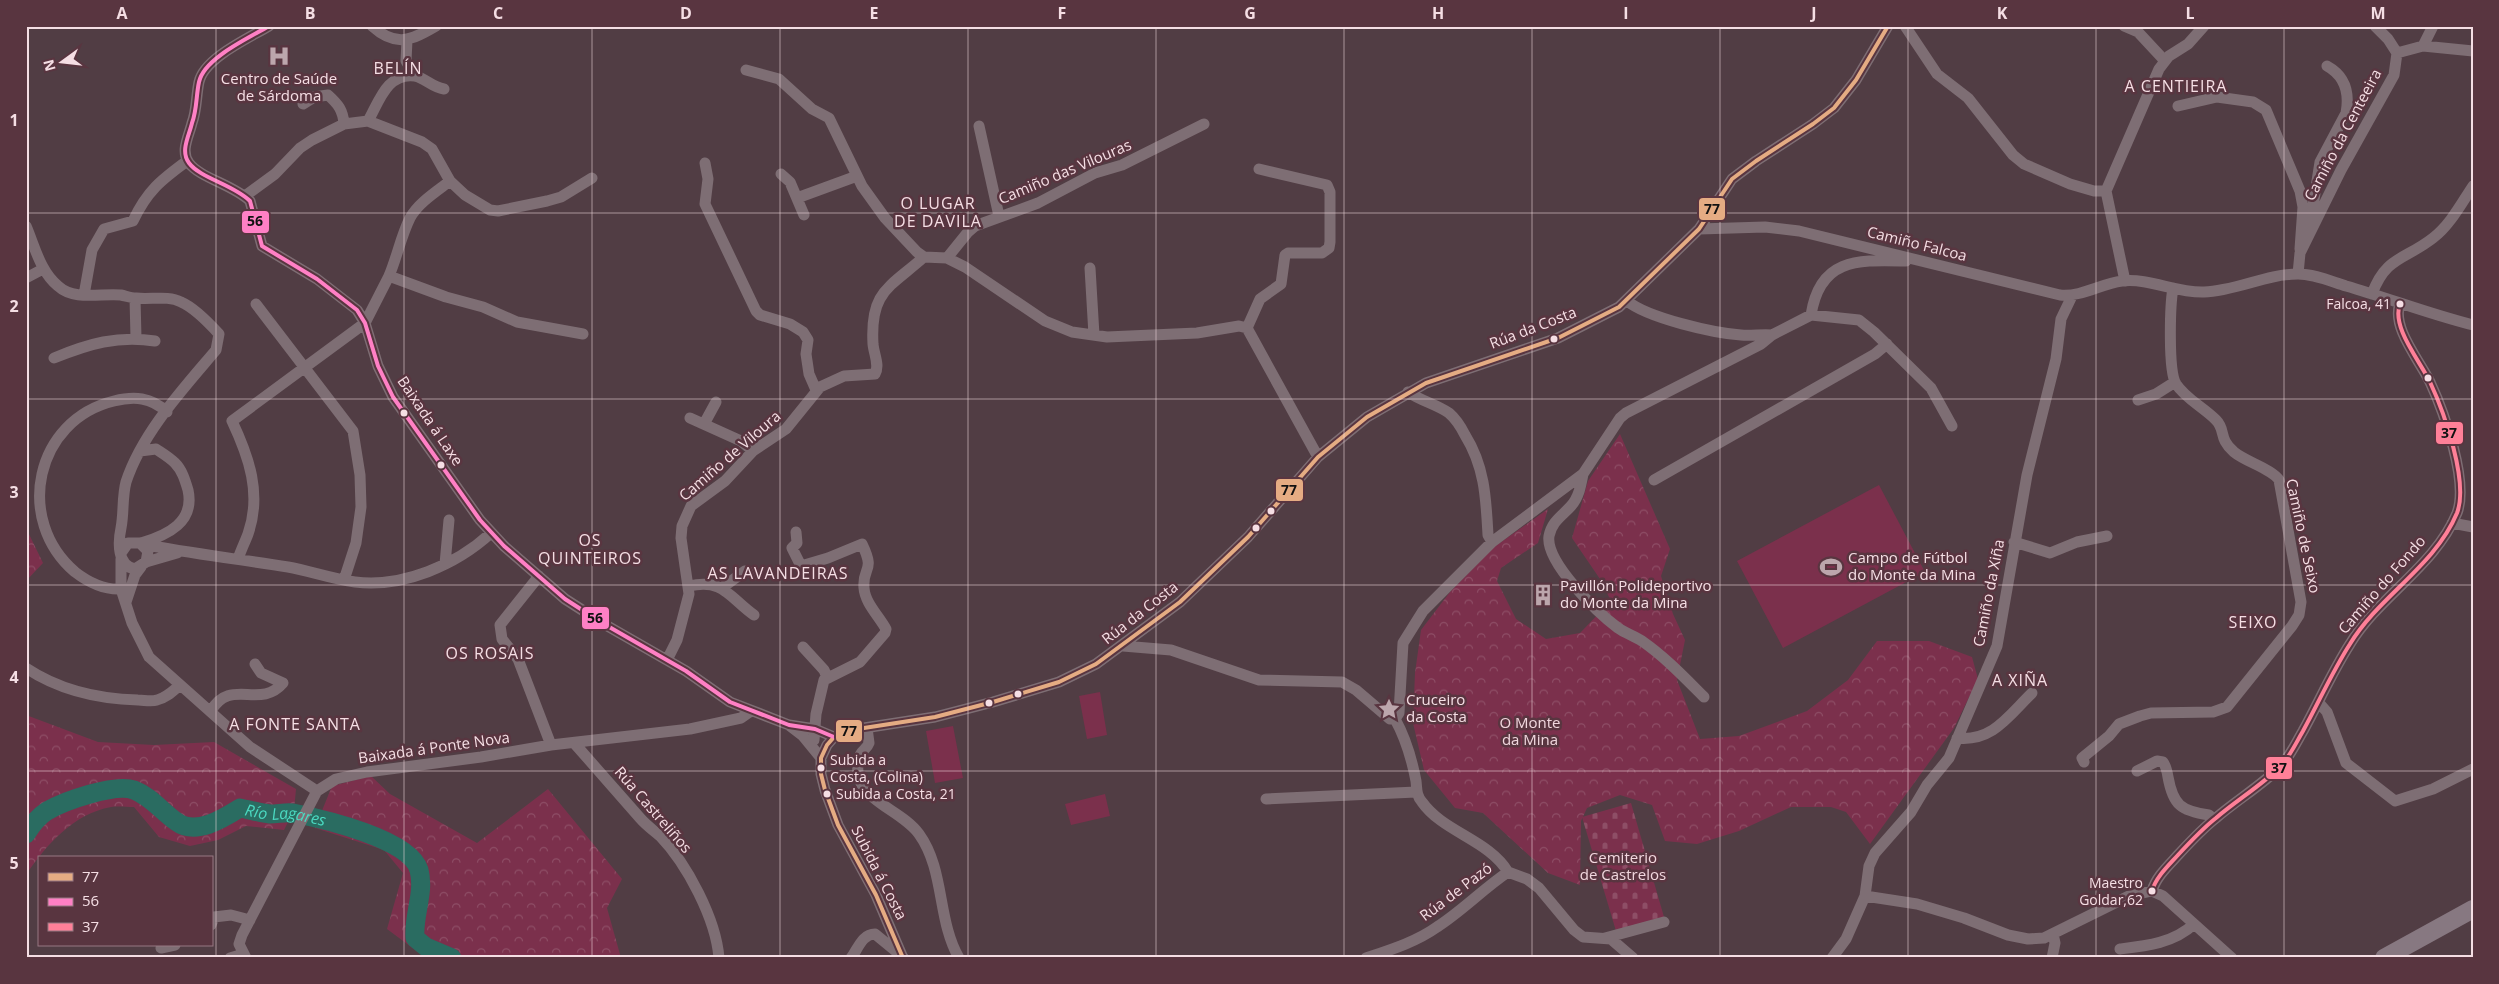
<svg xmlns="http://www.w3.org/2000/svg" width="2499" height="984" viewBox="0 0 2499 984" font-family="'Open Sans',sans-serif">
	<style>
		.green { fill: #7b304c }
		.forest { fill: url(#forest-crowns) }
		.cemetery { fill: url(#cemetery-stones) }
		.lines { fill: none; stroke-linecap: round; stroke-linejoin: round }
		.river { stroke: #2a6c61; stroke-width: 19 }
		.minor { stroke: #7e6e74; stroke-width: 11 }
		.primary { stroke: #877881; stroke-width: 18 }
		.bus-1-casing { stroke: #593540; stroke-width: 8 }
		.bus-2-casing { stroke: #593540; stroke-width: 8 }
		.bus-3-casing { stroke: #593540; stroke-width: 8 }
		.bus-1 { stroke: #e5ac83; stroke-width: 4 }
		.bus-2 { stroke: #ff80c5; stroke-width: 4 }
		.bus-3 { stroke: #ff8098; stroke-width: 4 }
		.grid { fill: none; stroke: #f5dee4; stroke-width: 1; stroke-opacity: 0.55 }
		.bus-dot { fill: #f5dee4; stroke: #593540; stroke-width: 2 }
		.labels { text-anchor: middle; stroke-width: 5; stroke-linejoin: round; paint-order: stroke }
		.bus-label { font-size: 14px; fill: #f5dee4; stroke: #593540; text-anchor: end }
		.poi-label { font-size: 15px; fill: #f5dee4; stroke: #593540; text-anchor: start }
		.street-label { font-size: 15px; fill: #f5dee4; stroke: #593540 }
		.park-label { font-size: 15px; fill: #f1d7de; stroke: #593540 }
		.neighbourhood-label { font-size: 16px; letter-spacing: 1px; fill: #f5dee4; stroke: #593540 }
		.water-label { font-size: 16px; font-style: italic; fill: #4bd9c1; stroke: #593540 }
		.line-badge { stroke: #593540; stroke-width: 2 }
		.pale-badge-label { font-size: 14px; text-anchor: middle; font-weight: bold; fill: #111 }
		.neatline { fill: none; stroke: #f5dee4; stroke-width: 2 }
		.grid-label { font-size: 16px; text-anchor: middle; font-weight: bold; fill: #f5dee4 }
	</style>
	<defs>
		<pattern id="forest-crowns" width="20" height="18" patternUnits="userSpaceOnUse" patternTransform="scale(1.25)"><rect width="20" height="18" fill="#7b304c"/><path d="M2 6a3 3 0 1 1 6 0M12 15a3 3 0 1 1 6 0" fill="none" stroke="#8e4e66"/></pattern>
		<pattern id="cemetery-stones" width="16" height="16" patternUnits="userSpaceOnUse" patternTransform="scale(1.25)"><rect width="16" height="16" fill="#7b304c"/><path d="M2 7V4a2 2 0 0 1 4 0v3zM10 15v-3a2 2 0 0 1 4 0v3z" fill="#8e4e66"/></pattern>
	</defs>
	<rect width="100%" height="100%" fill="#513d44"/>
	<!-- green -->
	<path class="green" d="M1879,485L1925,572L1783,648L1737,561Z
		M1100,692L1107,735L1087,739L1079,696Z
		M953,726L963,778L935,783L926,731Z
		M1105,794L1110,816L1071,825L1065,804Z"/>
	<!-- forest -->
	<path class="forest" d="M1620,434L1670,549L1661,576L1673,614L1685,640L1677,680L1700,739L1739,736L1807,711L1848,680L1877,641H1929L1972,657L1978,679L1954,728L1870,844L1846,812L1831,807H1791L1739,831L1697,844L1665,841L1652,805L1620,795L1587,808L1581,821L1580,885L1548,873L1483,813L1455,808L1424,770L1413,723L1415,673L1421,630L1450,592L1494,547L1548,509L1538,543L1501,568L1497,581L1516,619L1546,639L1580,633L1611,601L1600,579L1572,538L1588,481Z
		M26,528L43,563L26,581Z
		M26,715L98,742L154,745L214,742L296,789L294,810L284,830L246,826L218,840L190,846L159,837L134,807C127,807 118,806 111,807C73,814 46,845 26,875Z
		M371,776L390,794L477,843L548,789L622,879L607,908L621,958H426L387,929L403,873L384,850L315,828L332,786Z"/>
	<!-- cemetery -->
	<path class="cemetery" d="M1631,803L1664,917L1616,931L1582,817Z"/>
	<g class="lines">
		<!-- river -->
		<path class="river" id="s1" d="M26,834C31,826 39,816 47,811C64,801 115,783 134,790C152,797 162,812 177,822C196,836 224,818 240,808C250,810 261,813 270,814C278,814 286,812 293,813C323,819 410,839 419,870C425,893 413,915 415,938L426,947L452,958"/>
		<!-- minor -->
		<path class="minor" d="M269,26C249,38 204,58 199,82C196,96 197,110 192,123C189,136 180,151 189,163C200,178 234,185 250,201L262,246L317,279L357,310L365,323L378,366L393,397L480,520L504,546L565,599L604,624L686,671L730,702L789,725L815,729L834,737
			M372,26C396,48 412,40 436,26
			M1905,26L1937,74L1968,98L2013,155L2024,164L2070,184L2094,191H2106
			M2124,26L2138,32L2165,61
			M407,40L406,61L415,76
			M2423,46L2473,51
			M2397,53L2423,46L2433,26
			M746,70L779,79L812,109L829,118L862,186L885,218L917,252L924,257L947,258L965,267L1045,321L1072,332L1107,337L1197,333L1239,326L1247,328L1318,457
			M303,104L314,97L328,95C338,104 343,110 344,124
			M2178,106L2217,97L2253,102L2266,110L2300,191L2303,207L2300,249
			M368,121C379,102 387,72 415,76C425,78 432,87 444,89
			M979,126L999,216
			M705,163L708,179L705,204L756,311L760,315L790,324L803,332L808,340L806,354L809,374L816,390
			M781,174L790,182L804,215
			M245,196L275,174L300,148L312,140L344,124L368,121L422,142L432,149L450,181L465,195L490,210L498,211L547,201L561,197L592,178
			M797,198L857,176
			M2310,225L2320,162L2346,113C2350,92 2345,76 2327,66
			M26,226C35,247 40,271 58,286C74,301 101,293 121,295C126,296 131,298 136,298C150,300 168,295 181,302C195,308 209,323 219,334L216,350C183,389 142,433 126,482C122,497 124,513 121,528C118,542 117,566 135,569L146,562L148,551L140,543H128L121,553
			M1699,229L1765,227L1799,231L2060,295C2082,297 2100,284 2122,281C2150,278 2176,293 2204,292C2236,291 2266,274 2298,274C2314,274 2330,281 2346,286C2388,298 2429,314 2473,325
			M947,258L968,232L975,226L1038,203L1095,173L1122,165L1204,124
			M1090,268L1094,335
			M2298,274L2300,253L2341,170L2394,75L2397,53L2388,39L2375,26
			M389,276C397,257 401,236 410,218C418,203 437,191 450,181
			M26,278L43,269
			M2125,281L2106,191L2159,69L2169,56L2188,44L2204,26
			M2372,294C2386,256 2405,260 2433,238C2450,225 2461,204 2473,186
			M84,295L92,250L104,229L133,221C147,191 161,180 187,161
			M135,298L136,338
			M1627,301C1648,318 1713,333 1741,335C1751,336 1762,334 1772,335
			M256,304L353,431L360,475L361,507L356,543L344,580
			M1811,315C1820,257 1859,260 1906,261
			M1247,328L1260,299L1281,284L1285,255L1288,253H1322L1329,248L1330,242V192L1327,185L1259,169
			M54,358C88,344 118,335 155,341
			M1408,392C1421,401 1436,404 1449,413C1456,419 1461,427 1465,435C1485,467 1486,499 1488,535L1492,542
			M2138,400L2156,394L2175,382
			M690,418L741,441L753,451
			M704,424L716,402
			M140,451L156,449C162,453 169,457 175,463C182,470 185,480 188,490C195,522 168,535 141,543
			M1583,474C1581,485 1579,497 1571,506C1562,516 1552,521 1549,536C1545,562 1598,613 1618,628C1625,633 1634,636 1642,641C1665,657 1684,677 1704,697
			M1654,480L1875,354L1887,344
			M2452,523L2473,527
			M796,532L797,543L792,548L801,566L828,558L862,544C876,573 862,566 864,588C865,603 879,616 886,629L885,633L860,662L824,680L816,714L814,740
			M2014,542L2050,553L2077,542L2107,536
			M145,546H152C197,554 243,560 288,567C310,571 332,579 355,582C403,588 456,565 491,533
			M121,559V589L132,623L149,657L250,747L317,791
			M238,559C241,550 245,542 248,534C262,494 249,457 232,421L365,323L389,276L446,297L483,307L517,322L583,334
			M146,562L177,553
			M445,564L449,520
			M539,576L500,625L502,639L518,659L551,745
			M689,586C723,578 729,597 754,615
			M723,587L745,571L756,574
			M121,589C104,590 88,582 75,572C14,520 35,420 114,401C134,396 151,397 167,412
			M126,602L135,575L141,567
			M1123,646L1171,650L1259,680L1342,682L1356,690L1390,719H1395C1405,737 1412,760 1416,781C1417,789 1416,795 1422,802C1443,832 1489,840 1508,872
			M803,647L824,670L827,677
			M667,660L677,640L689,594L681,538L682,526L691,506L725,481L753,451L786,429L820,387L844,376L875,374C880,365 874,355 873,344C870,291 889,288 924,257
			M26,668C59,690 99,699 138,700C144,700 151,702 157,700C166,698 173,691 180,685
			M2320,704L2327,712L2346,763L2395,801L2433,789L2473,769
			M211,711C230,677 260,710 283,683L261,673L255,664
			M1395,719L1399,713L1403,643L1423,611L1492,542L1583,474L1620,418L1626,413L1761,344L1772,335L1811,315L1859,320L1874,332L1931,388L1952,426
			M790,726L803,736L821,758
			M867,728L869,743C867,749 862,750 860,755C846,799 899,806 919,834C945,870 937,920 959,958
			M1957,738C1993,742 2009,715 2032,693
			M575,744C596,768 618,793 640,818C646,825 653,830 660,836C687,864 716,919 719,958
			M2084,762L2082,758L2109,736L2119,724L2140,716L2151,713L2213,712L2227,707L2292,626L2299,615L2301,602L2279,480C2272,469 2246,462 2234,452C2218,438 2226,430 2216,420C2203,407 2186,399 2176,384C2168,371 2170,305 2173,288
			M2137,771L2157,761L2163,762C2166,766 2167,771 2168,777C2173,805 2181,811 2209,815L2214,819
			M1266,799L1416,792
			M1508,872L1527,879L1539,888L1574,930L1583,937L1611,939L1633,958
			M2152,891C2156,877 2168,866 2178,855C2190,842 2202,829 2216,818C2237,800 2262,785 2281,766C2290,756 2296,743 2303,731C2319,702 2332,672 2350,644C2379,596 2435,566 2457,513C2469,482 2444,412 2430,382C2420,361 2391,327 2400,304
			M1865,896L1869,866L1875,853L1911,812L1927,785L1949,758L1997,646L2027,475L2056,359L2061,319L2072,296
			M211,925L214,917L231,915L250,920
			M1605,938L1664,922
			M161,948L175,945
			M2120,949C2146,946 2174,943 2194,924
			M230,958L243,954
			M246,958L239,944L242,935L317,791L336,779L367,772L481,757L551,745L690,729L741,718L751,711
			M851,958C858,949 862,934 875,934L903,957
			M903,958L876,895L838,825L825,790L821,774V758L827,745L834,737L851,730L935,717L993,702L1059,682L1096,664L1180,602L1248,537L1318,457L1367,417L1426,383L1558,338L1619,307L1699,229L1732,179L1756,161L1813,124L1834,108L1856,80L1888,26
			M1366,958C1390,950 1416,942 1437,927C1462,911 1483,889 1508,872
			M1832,958L1846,939L1865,896L1917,904L1964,918L2008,935L2028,939L2044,938L2129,896L2152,891L2163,896L2232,958
			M2052,958L2055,943L2053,934"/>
		<!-- primary -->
		<path class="primary" d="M2384,958L2473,909"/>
		<!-- bus-1 casing -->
		<g class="bus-1-casing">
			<path id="bus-1" d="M903,958L876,895L838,825L825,790L821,774V758L827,745L834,737L851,730L935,717L993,702L1059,682L1096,664L1180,602L1248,537L1318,457L1367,417L1426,383L1558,338L1619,307L1699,229L1732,179L1756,161L1813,124L1834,108L1856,80L1888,26"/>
		</g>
		<!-- bus-2 casing -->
		<g class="bus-2-casing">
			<path id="bus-2" d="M269,26C249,38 204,58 199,82C196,96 197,110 192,123C189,136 180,151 189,163C200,178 234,185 250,201L262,246L317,279L357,310L365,323L378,366L393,397L480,520L504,546L565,599L604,624L686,671L730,702L789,725L815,729L834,737"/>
		</g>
		<!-- bus-3 casing -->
		<g class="bus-3-casing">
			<path id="bus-3" d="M2152,891C2156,877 2168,866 2178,855C2190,842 2202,829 2216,818C2237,800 2262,785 2281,766C2290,756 2296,743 2303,731C2319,702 2332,672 2350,644C2379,596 2435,566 2457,513C2469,482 2444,412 2430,382C2420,361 2391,327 2400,304"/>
		</g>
		<!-- bus-1 -->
		<use href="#bus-1" class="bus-1"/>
		<!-- bus-2 -->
		<use href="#bus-2" class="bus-2"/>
		<!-- bus-3 -->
		<use href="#bus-3" class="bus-3"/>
	</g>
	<!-- grid -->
	<path class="grid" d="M216,26V958M404,26V958M592,26V958M780,26V958M968,26V958M1156,26V958M1344,26V958M1532,26V958M1720,26V958M1908,26V958M2096,26V958M2284,26V958M26,213H2473M26,399H2473M26,585H2473M26,771H2473"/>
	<!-- icons -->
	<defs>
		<g id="hospital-bare" transform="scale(1.725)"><path d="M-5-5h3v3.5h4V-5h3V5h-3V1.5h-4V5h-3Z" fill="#bca6ac" stroke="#593540" stroke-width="2.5" paint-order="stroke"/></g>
		<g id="stadium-bare" transform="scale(1.725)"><path d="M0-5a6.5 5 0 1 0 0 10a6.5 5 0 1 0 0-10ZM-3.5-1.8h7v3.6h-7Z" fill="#bca6ac" stroke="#593540" stroke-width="2.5" paint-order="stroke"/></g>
		<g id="building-bare" transform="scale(1.725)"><path d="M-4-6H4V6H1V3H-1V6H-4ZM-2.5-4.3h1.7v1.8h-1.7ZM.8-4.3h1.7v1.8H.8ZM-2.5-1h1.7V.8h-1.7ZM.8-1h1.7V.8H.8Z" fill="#bca6ac" stroke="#593540" stroke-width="2.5" paint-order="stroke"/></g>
		<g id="sight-bare" transform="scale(1.725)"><path d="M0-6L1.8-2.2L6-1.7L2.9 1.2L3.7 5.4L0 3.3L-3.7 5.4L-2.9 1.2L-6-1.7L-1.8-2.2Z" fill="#bca6ac" stroke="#593540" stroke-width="2.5" paint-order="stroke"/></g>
	</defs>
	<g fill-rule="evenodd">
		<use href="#hospital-bare" x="279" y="56"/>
		<use href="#stadium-bare" x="1831" y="567"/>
		<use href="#building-bare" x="1543" y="595"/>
		<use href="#sight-bare" x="1389" y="709"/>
	</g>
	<!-- markers -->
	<g class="bus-dot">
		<circle cx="2400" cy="304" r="4.5"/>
		<circle cx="1554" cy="339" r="4.5"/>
		<circle cx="2428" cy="378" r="4.5"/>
		<circle cx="404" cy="413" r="4.5"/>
		<circle cx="441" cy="465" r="4.5"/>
		<circle cx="1271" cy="511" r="4.5"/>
		<circle cx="1256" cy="528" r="4.5"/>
		<circle cx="1018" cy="694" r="4.5"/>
		<circle cx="989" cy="703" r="4.5"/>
		<circle cx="821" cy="768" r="4.5"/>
		<circle cx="827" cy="794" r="4.5"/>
		<circle cx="2152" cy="891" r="4.5"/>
	</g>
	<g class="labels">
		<!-- bus labels -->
		<g class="bus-label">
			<text x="2391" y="309">Falcoa, 41</text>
			<text x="830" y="765" text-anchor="start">Subida a<tspan x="830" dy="17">Costa, (Colina)</tspan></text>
			<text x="836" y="799" text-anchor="start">Subida a Costa, 21</text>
			<text x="2143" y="888">Maestro<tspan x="2143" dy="17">Goldar,62</tspan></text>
		</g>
		<!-- poi labels -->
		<g class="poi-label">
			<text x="279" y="84" text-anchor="middle">Centro de Saúde<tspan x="279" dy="17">de Sárdoma</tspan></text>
			<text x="1848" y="563">Campo de Fútbol<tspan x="1848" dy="17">do Monte da Mina</tspan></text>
			<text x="1560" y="591">Pavillón Polideportivo<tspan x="1560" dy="17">do Monte da Mina</tspan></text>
			<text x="1406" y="705">Cruceiro<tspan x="1406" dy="17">da Costa</tspan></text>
		</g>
		<!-- street labels -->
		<g class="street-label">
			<text transform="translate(2343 135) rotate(-62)" y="5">Camiño da Centeeira</text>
			<text transform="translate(1065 172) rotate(-23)" y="5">Camiño das Vilouras</text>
			<text transform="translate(1917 244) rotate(14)" y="5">Camiño Falcoa</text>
			<text transform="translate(1533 328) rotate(-21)" y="5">Rúa da Costa</text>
			<text transform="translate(430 421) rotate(56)" y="5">Baixada á Laxe</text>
			<text transform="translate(730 456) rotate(-41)" y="5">Camiño de Viloura</text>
			<text transform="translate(2303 536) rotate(78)" y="5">Camiño de Seixo</text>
			<text transform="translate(2382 585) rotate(-49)" y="5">Camiño do Fondo</text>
			<text transform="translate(1989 593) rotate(-79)" y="5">Camiño da Xiña</text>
			<text transform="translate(1140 613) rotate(-38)" y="5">Rúa da Costa</text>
			<text transform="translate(434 748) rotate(-8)" y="5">Baixada á Ponte Nova</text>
			<text transform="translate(653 810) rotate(49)" y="5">Rúa Castreliños</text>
			<text transform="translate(879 873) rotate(63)" y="5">Subida á Costa</text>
			<text transform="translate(1456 892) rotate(-37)" y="5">Rúa de Pazó</text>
		</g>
		<!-- park labels -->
		<g class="park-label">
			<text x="1530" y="728">O Monte<tspan x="1530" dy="17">da Mina</tspan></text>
			<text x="1623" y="863">Cemiterio<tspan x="1623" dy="17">de Castrelos</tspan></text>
		</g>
		<!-- neighbourhood labels -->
		<g class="neighbourhood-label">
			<text x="398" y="74">BELÍN</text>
			<text x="2176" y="92">A CENTIEIRA</text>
			<text x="938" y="209">O LUGAR<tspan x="938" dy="18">DE DAVILA</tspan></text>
			<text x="590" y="546">OS<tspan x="590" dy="18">QUINTEIROS</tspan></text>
			<text x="778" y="579">AS LAVANDEIRAS</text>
			<text x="2253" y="628">SEIXO</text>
			<text x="490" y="659">OS ROSAIS</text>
			<text x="2020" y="686">A XIÑA</text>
			<text x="295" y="730">A FONTE SANTA</text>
		</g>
		<!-- water labels -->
		<g class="water-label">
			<text dy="6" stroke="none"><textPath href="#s1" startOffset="291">Río Lagares</textPath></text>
		</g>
	</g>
	<g class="line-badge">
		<rect x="1698" y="197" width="28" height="24" rx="5" fill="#e5ac83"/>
		<rect x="241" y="210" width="29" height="24" rx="5" fill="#ff80c5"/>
		<rect x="2435" y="421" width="29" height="24" rx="5" fill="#ff8098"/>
		<rect x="1275" y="478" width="29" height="24" rx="5" fill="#e5ac83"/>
		<rect x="581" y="606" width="29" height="24" rx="5" fill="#ff80c5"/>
		<rect x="835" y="719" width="28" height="24" rx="5" fill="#e5ac83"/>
		<rect x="2265" y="756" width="28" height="24" rx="5" fill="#ff8098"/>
	</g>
	<g class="pale-badge-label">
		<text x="1712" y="214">77</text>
		<text x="255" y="226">56</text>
		<text x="2449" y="438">37</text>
		<text x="1289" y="495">77</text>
		<text x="595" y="623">56</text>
		<text x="849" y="736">77</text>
		<text x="2279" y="773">37</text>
	</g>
	<!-- border -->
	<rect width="2499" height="984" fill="none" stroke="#593540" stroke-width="55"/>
	<!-- legend -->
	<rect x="38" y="856" width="175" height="90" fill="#593540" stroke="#977982"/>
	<rect x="48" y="873" width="25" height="8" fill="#e5ac83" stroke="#977982"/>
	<text x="82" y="882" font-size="15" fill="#f5dee4">77</text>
	<rect x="48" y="898" width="25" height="8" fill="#ff80c5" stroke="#977982"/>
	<text x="82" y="906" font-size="15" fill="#f5dee4">56</text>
	<rect x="48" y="923" width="25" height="8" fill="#ff8098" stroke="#977982"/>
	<text x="82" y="932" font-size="15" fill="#f5dee4">37</text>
	<!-- north arrow -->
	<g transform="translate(62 62) rotate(255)" stroke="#593540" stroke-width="4" paint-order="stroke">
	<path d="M0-4L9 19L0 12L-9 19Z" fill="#f5dee4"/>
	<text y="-8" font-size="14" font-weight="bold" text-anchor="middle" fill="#f5dee4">N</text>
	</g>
	<rect x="28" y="28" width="2444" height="928" class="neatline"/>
	<g class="grid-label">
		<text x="122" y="19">A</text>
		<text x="310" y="19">B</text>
		<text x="498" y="19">C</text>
		<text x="686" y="19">D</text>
		<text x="874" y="19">E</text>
		<text x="1062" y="19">F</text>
		<text x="1250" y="19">G</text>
		<text x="1438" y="19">H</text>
		<text x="1626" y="19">I</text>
		<text x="1814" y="19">J</text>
		<text x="2002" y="19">K</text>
		<text x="2190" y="19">L</text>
		<text x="2378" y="19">M</text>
		<text x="14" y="126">1</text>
		<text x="14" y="312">2</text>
		<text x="14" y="498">3</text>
		<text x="14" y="683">4</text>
		<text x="14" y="869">5</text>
	</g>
</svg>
